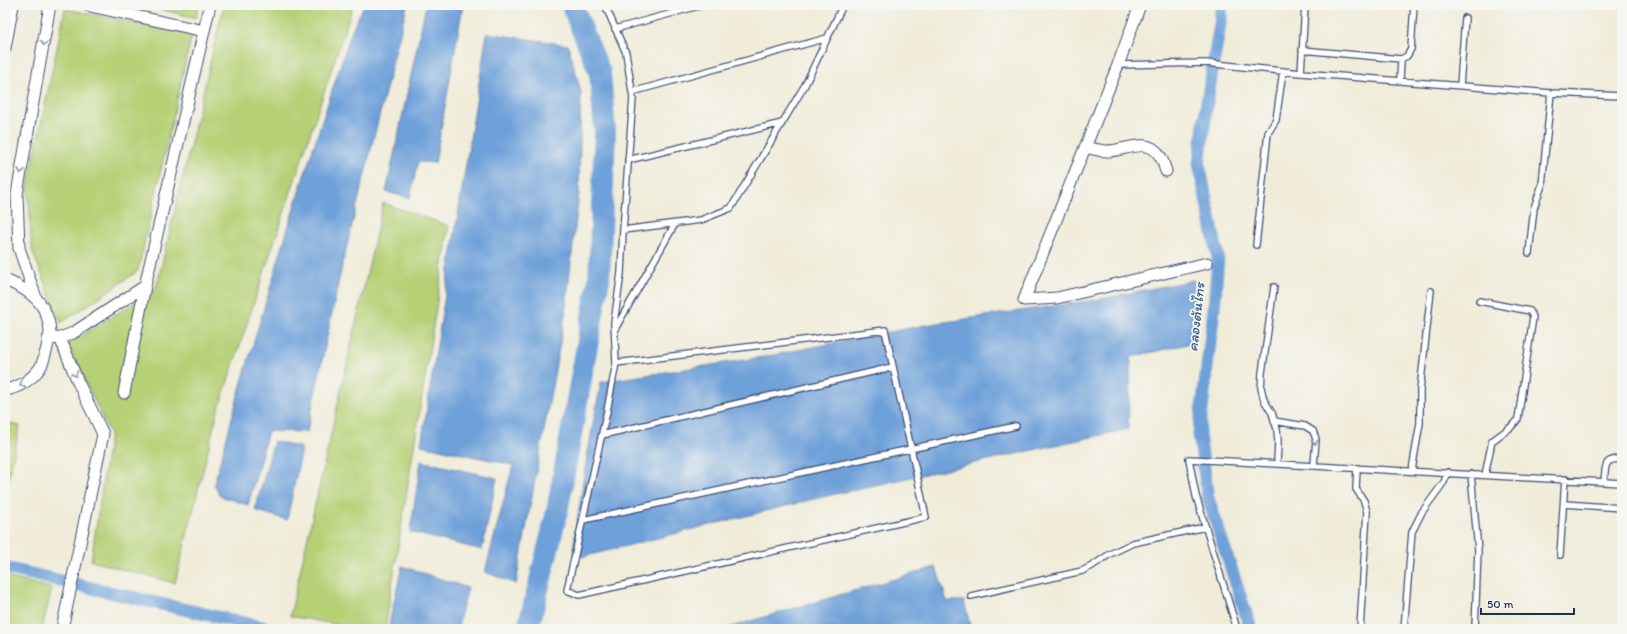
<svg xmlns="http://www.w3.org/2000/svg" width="1627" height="634" viewBox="0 0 1627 634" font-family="Itim,'Playpen Sans Thai',sans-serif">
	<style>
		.green { fill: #b5d075; stroke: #68806a }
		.water { fill: #6ea0d9; stroke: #44689c }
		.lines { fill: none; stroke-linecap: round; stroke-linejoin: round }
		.canal { stroke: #6ea0d9; stroke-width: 13 }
		.river { stroke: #6ea0d9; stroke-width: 22 }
		.service-casing { stroke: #3b4b70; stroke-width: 8 }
		.minor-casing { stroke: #3b4b70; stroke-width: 13 }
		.service { stroke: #fff; stroke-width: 5.5 }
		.minor { stroke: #fff; stroke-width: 11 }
		.oneway { stroke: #8d97ae }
		.labels { text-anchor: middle; stroke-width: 3.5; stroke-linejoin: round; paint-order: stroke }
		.water-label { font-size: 14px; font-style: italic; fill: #385789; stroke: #f6f6f2 }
	</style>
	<rect width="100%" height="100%" fill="#f6f6f2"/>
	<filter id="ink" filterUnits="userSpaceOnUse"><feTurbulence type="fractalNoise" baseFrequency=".025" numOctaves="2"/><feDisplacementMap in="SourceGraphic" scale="8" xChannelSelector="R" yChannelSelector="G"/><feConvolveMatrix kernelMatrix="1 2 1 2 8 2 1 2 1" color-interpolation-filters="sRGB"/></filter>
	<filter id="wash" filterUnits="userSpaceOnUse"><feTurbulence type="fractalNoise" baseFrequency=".012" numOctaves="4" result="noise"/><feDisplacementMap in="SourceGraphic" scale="16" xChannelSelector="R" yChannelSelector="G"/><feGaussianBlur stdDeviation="0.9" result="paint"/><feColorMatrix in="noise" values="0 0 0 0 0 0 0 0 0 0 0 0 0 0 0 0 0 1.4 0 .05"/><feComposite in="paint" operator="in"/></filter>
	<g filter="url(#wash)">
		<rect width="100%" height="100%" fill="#f0ecd9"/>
		<!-- green -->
		<path class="green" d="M142,5H199L196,18Z
			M224,5H353L217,414L175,583L91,561L110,434L68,344L156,289Z
			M65,9L192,34L138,271L61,323L32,250L28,186Z
			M383,203L449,226L385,629H361L290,616Z
			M5,422L20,426L5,495Z
			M5,577L52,588L42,629H5Z"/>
		<!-- water -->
		<path class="water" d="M364,5H407L343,261L307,432L268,431L248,505L220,496L214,484L241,385L300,188L352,30Z
			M426,5H463L435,163L418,162L410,198L386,192Z
			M487,33L568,45L581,92L579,193L565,315L516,584L485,572L513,465L421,445Z
			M1194,280L1192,343L1131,357L1128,429L822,497L582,557L573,550L586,462L601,382L763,357L925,325L1101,299Z
			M274,441L302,448L287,520L255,510Z
			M421,461L497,478L482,550L410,532Z
			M402,566L468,588L457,629H402L389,625Z
			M936,567L947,601H964L971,629H723Z"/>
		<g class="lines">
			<!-- canal -->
			<path class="canal" d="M1221,5V18L1207,102L1199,164L1218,257L1214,309L1199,434L1208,498L1251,629
				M5,568L270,629"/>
			<!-- river -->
			<path class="river" d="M528,629L557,512L599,279L605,132L600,73L572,5"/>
		</g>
	</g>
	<g filter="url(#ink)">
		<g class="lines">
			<!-- service casing -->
			<g class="service-casing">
				<path id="service" d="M605,5L626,53L633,98L623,230
					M615,29L702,5
					M1302,50L1401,59
					M1118,65L1206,63L1301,73L1551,93L1622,96
					M1301,73L1305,5
					M1400,81L1401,59L1407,56L1411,49L1414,5
					M1460,85L1465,18
					M632,92L827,38
					M628,160L782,123
					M1256,245L1268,133L1276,120L1283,71
					M1529,253L1534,208L1542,185L1551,93
					M1274,287L1262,373L1261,388L1264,400L1272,413L1277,429L1278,442L1277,463
					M1479,301L1530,311L1533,317L1518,419L1511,427L1492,441L1485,475
					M615,329L675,224
					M616,363L885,330L926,517L579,595L567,590L607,411L616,363L614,323L621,273L623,230L701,220L731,208L805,85L843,5
					M1274,421L1305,426L1313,431L1316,439L1314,465
					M602,435L893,367
					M1357,468L1356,489L1364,501L1367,512L1360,629
					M1412,470L1420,423V390L1431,291
					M1471,474L1478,550L1475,629
					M1604,482C1606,465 1603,459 1622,459
					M1564,504L1622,508
					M583,520L1016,426
					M1560,555L1565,479
					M971,596L1082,571L1092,566L1110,554L1133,543L1205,527
					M1237,629L1196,496L1189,459L1622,483
					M1404,629L1412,532L1422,512L1444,482L1448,472"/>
			</g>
			<!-- minor casing -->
			<g class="minor-casing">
				<path id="minor" d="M1140,5L1118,65L1024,300L1057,298L1207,263
					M90,6L204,31
					M5,48L13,5
					M1085,147C1093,149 1100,151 1107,151C1125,151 1148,136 1160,156C1163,160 1164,166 1166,171
					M5,280C22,287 39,296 46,314C48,319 50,327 50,332C49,340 44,362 40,368C32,379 19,388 5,390
					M36,298L19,248L17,194L50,5
					M60,338L78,382L103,434L62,629
					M48,339L60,338L73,333L145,286L210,5
					M124,393L145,286"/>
			</g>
			<!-- service -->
			<use href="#service" class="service"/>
			<!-- minor -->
			<use href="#minor" class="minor"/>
		</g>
		<!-- one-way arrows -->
		<defs><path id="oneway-chevron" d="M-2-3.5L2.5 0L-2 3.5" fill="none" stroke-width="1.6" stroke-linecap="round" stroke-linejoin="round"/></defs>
		<g class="oneway">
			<use href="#oneway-chevron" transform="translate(44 43) rotate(100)"/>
			<use href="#oneway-chevron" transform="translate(21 171) rotate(100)"/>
			<use href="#oneway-chevron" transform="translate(75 374) rotate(68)"/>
			<use href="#oneway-chevron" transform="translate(22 384) rotate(153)"/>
			<use href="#oneway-chevron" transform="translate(1315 442) rotate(86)"/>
		</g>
	</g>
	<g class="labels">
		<!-- water labels -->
		<g class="water-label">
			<text transform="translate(1196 317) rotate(-84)" y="5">คลองต้นไทร</text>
		</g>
	</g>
	<!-- margin -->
	<rect width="1627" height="634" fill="none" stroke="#f6f6f2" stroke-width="20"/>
	<!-- scale -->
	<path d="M1481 608v6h93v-6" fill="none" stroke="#1b2f5e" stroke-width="2"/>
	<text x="1487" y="608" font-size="12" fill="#1b2f5e" stroke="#f6f6f2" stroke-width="3" paint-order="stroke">50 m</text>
</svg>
